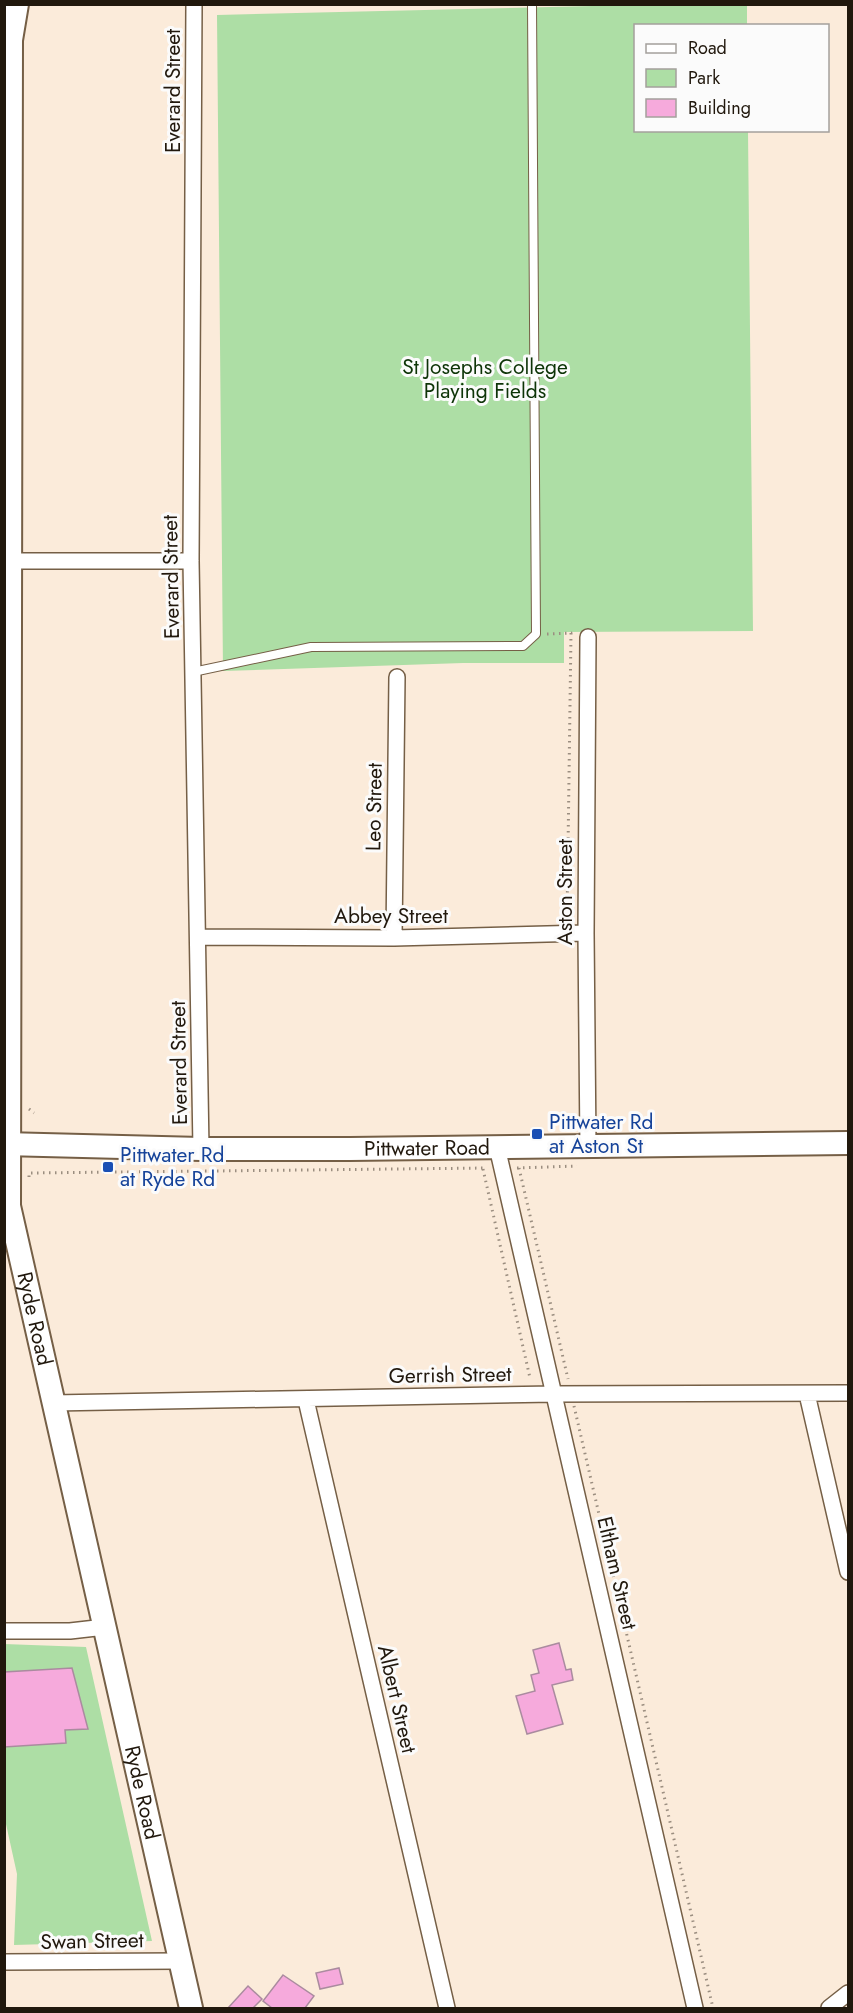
<svg xmlns="http://www.w3.org/2000/svg" width="853" height="2013" viewBox="0 0 853 2013" font-family="Jost,sans-serif">
	<style>
		.green { fill: #addea5 }
		.building { fill: #f6aadc; stroke: #aa8b9f; stroke-width: 1.5 }
		.lines { fill: none; stroke-linecap: round; stroke-linejoin: round }
		.service-casing { stroke: #755f46; stroke-width: 10 }
		.minor-casing { stroke: #755f46; stroke-width: 18 }
		.secondary-casing { stroke: #755f46; stroke-width: 26 }
		.path { stroke: #9b8e80; stroke-width: 3; stroke-dasharray: 1.5 4.5; stroke-linecap: butt }
		.service { stroke: #fff; stroke-width: 8 }
		.minor { stroke: #fff; stroke-width: 15 }
		.secondary { stroke: #fff; stroke-width: 22 }
		.transit-dot { fill: #1a4fb4; stroke: #fbfbfb; stroke-width: 2 }
		.labels { text-anchor: middle; stroke-width: 6; stroke-linejoin: round; paint-order: stroke }
		.street-label { font-size: 21px; fill: #21180d; stroke: #fbfbfb }
		.park-label { font-size: 21px; fill: #0d3407; stroke: #fbfbfb }
		.transit-label { font-size: 21px; fill: #164399; stroke: #fbfbfb; text-anchor: start }
	</style>
	<rect width="100%" height="100%" fill="#fbebda"/>
	<!-- green -->
	<path class="green" d="M634,5H747V25L636,26V130L748,131L753,631L564,632V663H463L223,671L217,15Z
		M4,1644L86,1647L152,1941L14,1945L17,1874L4,1815Z"/>
	<!-- building -->
	<path class="building" d="M559,1643L566,1670L571,1669L573,1680L552,1685L563,1724L527,1734L516,1696L535,1691L531,1675L539,1673L533,1650Z
		M72,1668L88,1729L65,1730L66,1743L4,1747V1672Z
		M339,1968L343,1984L320,1989L316,1973Z
		M283,1975L314,1996L305,2008H272L263,2001Z
		M248,1986L262,1999L253,2008H228Z"/>
	<g class="lines">
		<!-- service casing -->
		<g class="service-casing">
			<path id="service" d="M193,672L311,647L523,646L536,634L532,4"/>
		</g>
		<!-- minor casing -->
		<g class="minor-casing">
			<path id="minor" d="M194,4L191,561L201,1149
				M4,561H191
				M198,937L394,938L586,933
				M394,938L397,677
				M497,1147L695,2008
				M588,1147L586,933L588,637
				M807,1394L848,1572
				M306,1400L447,2008
				M53,1403L554,1394L848,1393
				M4,1631H70L105,1627
				M4,1962L179,1961
				M829,2008L848,1993"/>
		</g>
		<!-- secondary casing -->
		<g class="secondary-casing">
			<g id="secondary">
				<path id="s1" d="M17,4L11,40L9,1206L191,2008"/>
				<path id="s2" d="M4,1144L201,1149H350L848,1143"/>
			</g>
		</g>
		<!-- path -->
		<path class="path" d="M547,634L571,633L567,921
			M29,1109L34,1113
			M517,1168L577,1166
			M519,1168L568,1379
			M483,1169L530,1378
			M29,1177V1173L487,1168
			M574,1406L713,2008"/>
		<!-- service -->
		<use href="#service" class="service"/>
		<!-- minor -->
		<use href="#minor" class="minor"/>
		<!-- secondary -->
		<use href="#secondary" class="secondary"/>
	</g>
	<!-- markers -->
	<g class="transit-dot">
		<rect x="531" y="1128" width="12" height="12" rx="3"/>
		<rect x="102" y="1161" width="12" height="12" rx="3"/>
	</g>
	<g class="labels">
		<!-- street labels -->
		<g class="street-label">
			<text transform="translate(173 91) rotate(-90)" y="7">Everard Street</text>
			<text transform="translate(171 577) rotate(-91)" y="7">Everard Street</text>
			<text transform="translate(374 807) rotate(-89)" y="7">Leo Street</text>
			<text transform="translate(565 892) rotate(-90)" y="7">Aston Street</text>
			<text x="391" y="923">Abbey Street</text>
			<text transform="translate(179 1063) rotate(-91)" y="7">Everard Street</text>
			<text dy="7" stroke="none"><textPath href="#s2" startOffset="423">Pittwater Road</textPath></text>
			<text dy="7" stroke="none"><textPath href="#s1" startOffset="1318">Ryde Road</textPath></text>
			<text transform="translate(450 1375) rotate(-1)" y="7">Gerrish Street</text>
			<text transform="translate(617 1573) rotate(77)" y="7">Eltham Street</text>
			<text transform="translate(397 1699) rotate(77)" y="7">Albert Street</text>
			<text dy="7" stroke="none"><textPath href="#s1" startOffset="1804">Ryde Road</textPath></text>
			<text transform="translate(92 1941) rotate(-1)" y="7">Swan Street</text>
		</g>
		<!-- park labels -->
		<g class="park-label">
			<text x="485" y="374">St Josephs College<tspan x="485" dy="24">Playing Fields</tspan></text>
		</g>
		<!-- transit labels -->
		<g class="transit-label">
			<text x="549" y="1129">Pittwater Rd<tspan x="549" dy="24">at Aston St</tspan></text>
			<text x="120" y="1162">Pittwater Rd<tspan x="120" dy="24">at Ryde Rd</tspan></text>
		</g>
	</g>
	<!-- border -->
	<rect width="853" height="2013" fill="none" stroke="#21180d" stroke-width="12"/>
	<!-- legend -->
	<rect x="634" y="24" width="195" height="108" fill="#fbfbfb" stroke="#a4a09c" stroke-width="1.5"/>
	<rect x="646" y="44" width="30" height="9" fill="#ffffff" stroke="#a4a09c" stroke-width="1.5"/>
	<text x="688" y="54" font-size="18" fill="#21180d">Road</text>
	<rect x="646" y="69" width="30" height="18" fill="#addea5" stroke="#a4a09c" stroke-width="1.5"/>
	<text x="688" y="84" font-size="18" fill="#21180d">Park</text>
	<rect x="646" y="99" width="30" height="18" fill="#f6aadc" stroke="#a4a09c" stroke-width="1.5"/>
	<text x="688" y="114" font-size="18" fill="#21180d">Building</text>
</svg>
